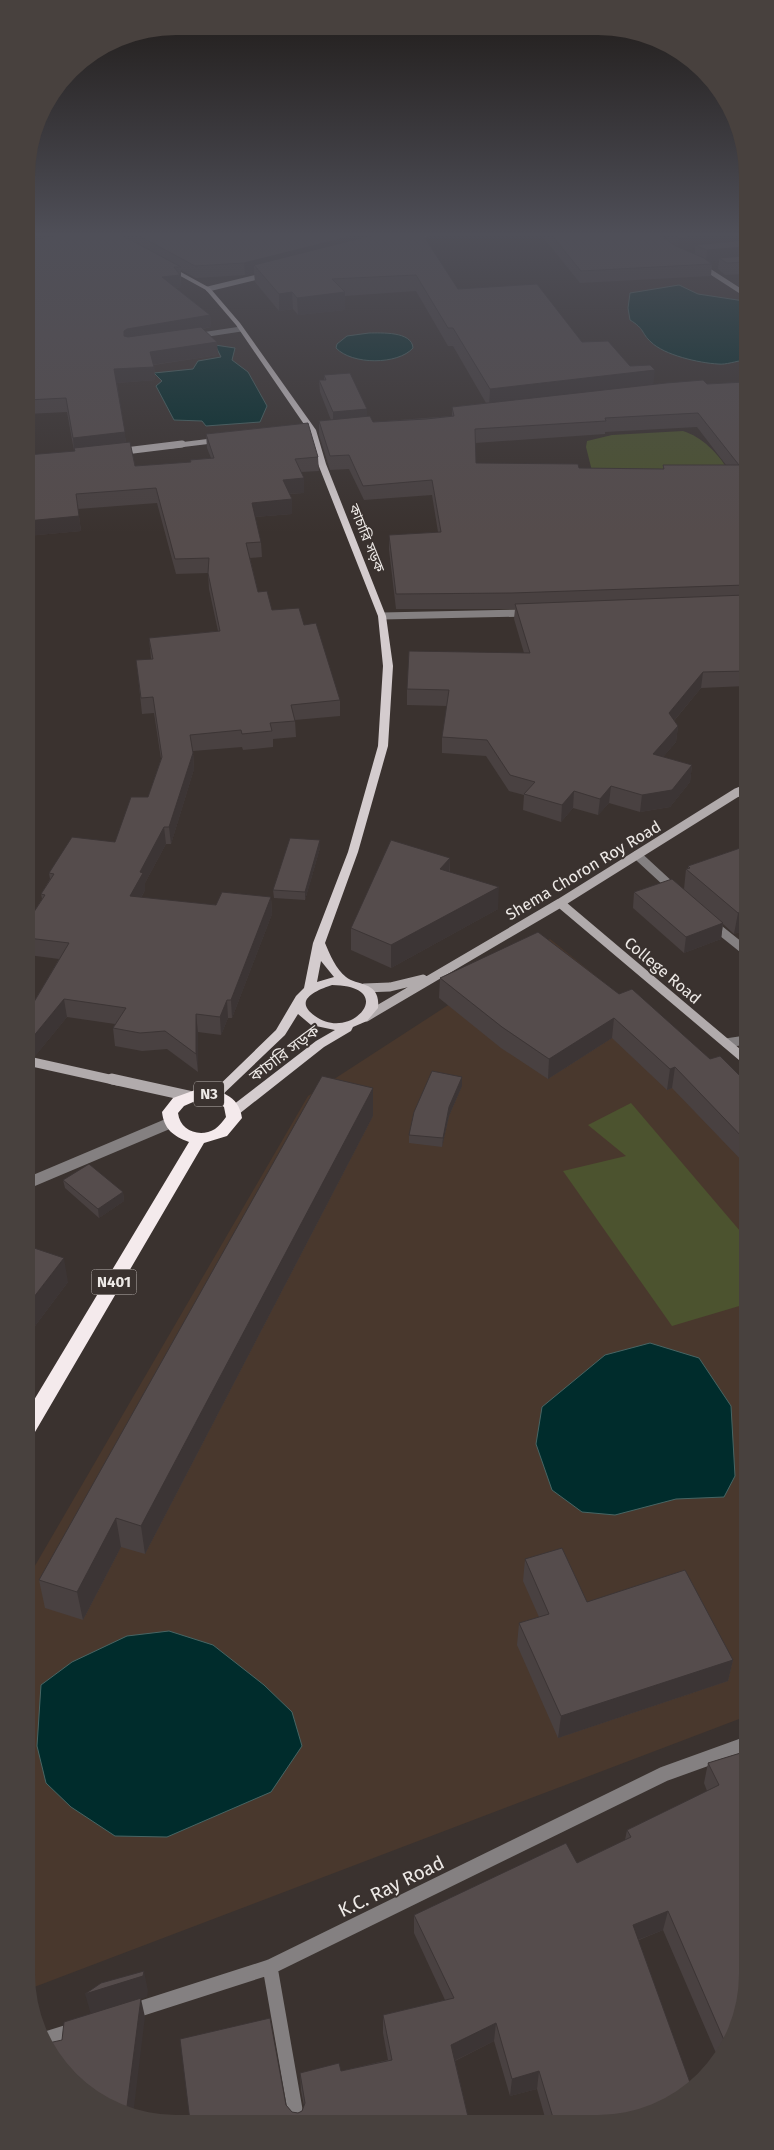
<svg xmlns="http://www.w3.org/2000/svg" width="774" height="2150" viewBox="0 0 774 2150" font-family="'Fira Sans','Noto Sans Bengali',sans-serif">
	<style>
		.education { fill: #49382d }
		.green { fill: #4c532f }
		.water { fill: #002c2c; stroke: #476564 }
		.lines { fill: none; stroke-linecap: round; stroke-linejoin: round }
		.lane { stroke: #848081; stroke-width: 9 }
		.street-far4 { stroke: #848081; stroke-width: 5 }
		.street-far3 { stroke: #848081; stroke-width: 7 }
		.street-far2 { stroke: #848081; stroke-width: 9 }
		.street-far1 { stroke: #848081; stroke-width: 11 }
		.street { stroke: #848081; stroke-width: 15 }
		.secondary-far3 { stroke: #b1abac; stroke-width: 5 }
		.secondary-far2 { stroke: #b1abac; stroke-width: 7 }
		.secondary-far1 { stroke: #b1abac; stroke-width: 9 }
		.secondary { stroke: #b1abac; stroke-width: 11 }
		.primary { fill: #d4ccce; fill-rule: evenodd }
		.highway { fill: #f4eaec; fill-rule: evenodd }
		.wall { fill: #494141; fill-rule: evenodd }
		.shaded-wall { fill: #3c3535 }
		.building { fill: #554c4c; stroke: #3c3535; fill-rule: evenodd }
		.labels { text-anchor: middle; stroke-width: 4; stroke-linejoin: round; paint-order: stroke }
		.far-street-label { font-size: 14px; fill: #eeeae7; stroke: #3a322f }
		.shield { fill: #3a322f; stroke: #b8b3b0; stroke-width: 1 }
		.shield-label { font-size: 15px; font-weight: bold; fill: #eeeae7 }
		.street-label { font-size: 16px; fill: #eeeae7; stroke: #3a322f }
		.near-street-label { font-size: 19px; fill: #eeeae7; stroke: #3a322f }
	</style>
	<rect width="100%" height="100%" fill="#3a322f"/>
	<!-- education -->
	<path class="education" d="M550,939L746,1097L747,1716L29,1989V1576L308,1096Z"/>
	<!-- green -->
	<path class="green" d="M683,431C702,437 718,453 728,470L592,471L586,447L587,441L612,435Z
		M631,1103L746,1238V1304L672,1326L563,1171L626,1156L588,1125Z"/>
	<!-- water -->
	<path class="water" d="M679,285L698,294L744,301L745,360C736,361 726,365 718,364C699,363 664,355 651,342C641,333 645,329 630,320L628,308L630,293Z
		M369,333C381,333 412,331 413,348C398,365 352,365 336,348L337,344L347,336Z
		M215,345L235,348L232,360L248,372L267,406L260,422L206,426L202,421L174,420L156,386L162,381L154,373L193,369L198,361L221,357Z
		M650,1343L699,1358L731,1406L735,1476L724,1497L676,1499L615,1515L582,1512L552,1490L536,1444L542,1407L605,1355Z
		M169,1631L213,1645L264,1685L292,1712L302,1746L271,1792L167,1837L115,1836L71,1807L46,1783L37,1746L41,1685L72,1662L127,1636Z"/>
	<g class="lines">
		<!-- lane -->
		<path class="lane" d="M637,855L675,890
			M711,923L746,951"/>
		<!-- street-far4 -->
		<path class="street-far4" d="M195,336L241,329"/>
		<!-- street-far3 -->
		<path class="street-far3" d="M382,616L526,613"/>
		<!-- street-far2 -->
		<path class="street-far2" d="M726,1043L746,1040"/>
		<!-- street-far1 -->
		<path class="street-far1" d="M28,1183L170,1123"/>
		<!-- street -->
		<path class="street" d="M270,1967L297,2121
			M130,2012L270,1967L664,1774L747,1744
			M43,2040L75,2030"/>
		<!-- secondary-far3 -->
		<path class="secondary-far3" d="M411,238L432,232
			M700,265L745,294
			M208,289L266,275
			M171,446L220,440"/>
		<!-- secondary-far2 -->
		<path class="secondary-far2" d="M117,452L182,444"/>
		<!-- secondary-far1 -->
		<path class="secondary-far1" d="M560,903L746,1060
			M364,988L390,987L423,979
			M366,1017L560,903L736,793L746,789
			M28,1061L118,1081"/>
		<!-- secondary -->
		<path class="secondary" d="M112,1079L189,1096"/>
		<!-- primary -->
		<path class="primary" d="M164,265H168L210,288L240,323L316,430L326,464L386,616L393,666L388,746L358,852L325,943C330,955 336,969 346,977C357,986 381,981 378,1008L367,1021L353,1027L351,1031L324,1047L239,1114L234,1115L228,1111L229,1108L316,1041L335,1030L311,1025L298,1014L285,1035L219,1098H211L209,1095L276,1030L296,996L304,988L313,943L348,852L378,746L383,666L378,616L318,464L308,430L236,325L206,290L164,267ZM321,961L334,977L317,982ZM332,985C400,986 351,1043 315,1016C292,1000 317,990 332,985Z"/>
		<!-- highway -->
		<path class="highway" d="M198,1089C219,1089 239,1095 242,1118L227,1136L204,1143L35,1432L28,1434V1410L189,1142C173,1136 164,1129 162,1112L173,1098ZM200,1099L217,1102L224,1107L226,1117C223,1121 219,1126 215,1129C200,1138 180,1131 178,1113L184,1106Z"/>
	</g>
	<!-- wall -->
	<path class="wall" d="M27,232H421L458,289L582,342L630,366L654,384H707L745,382L746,686L701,688L674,721L678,726L676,742L663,757L692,765L690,782L670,807L640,812L609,803L598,815L573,808L561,822L523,810L524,795L509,791L486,756L442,753V737L447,706L407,705V689L524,653L514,619L515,609H396L389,550V535L438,532L432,495L364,500L349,469L330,470L319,435V421L331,420L320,392L319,380H324V375L373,422L452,416V407L486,403L453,346H448L416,291L345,296V310L298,315L293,309L279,311L255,282L254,273L245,275L196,278L181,270V287L176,288L210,315L211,327L203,329L218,355L154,365L155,380L117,383L126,443L135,466L190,462V460L211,458L207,448L206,434L318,457L319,471L301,472L304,493L289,494L292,499V514L255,517L261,542L262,557L250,558L258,592L272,610L304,625L340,700V716L295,720L296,737L273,739V747L243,750L242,747L193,751L194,769L171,844H166L145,883V890L141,898L216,905L271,897L272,914L232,1018H228L221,1035L198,1032V1072L167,1049L142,1051L115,1046L113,1028L115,1024L67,1017L35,1056L28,1055V1012L59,959L28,955V921L42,899L41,894L50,879L49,873L115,842L148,797L161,759L154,713L142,714L138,676L151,659L149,638L218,631L209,589L208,573L176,574L157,503L78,509L81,531L27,536L74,451L67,412L27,414ZM697,427L726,465H663V469L579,468L476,463L475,443L605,434V432Z
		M539,232H745V274L725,275L718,269L719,261H709L712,264L711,276L580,283ZM668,233L667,240L658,234ZM695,248V254L683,249Z
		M320,840V848L305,900L274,898L273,890Z
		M746,846V930L734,934L723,924L721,939L684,953L633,908L634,892L684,889L686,869H688V866Z
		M450,858V872L498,909L391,968L351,950V928Z
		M440,978L619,994L710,1059L746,1082V1165L672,1088L667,1090L612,1038L548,1079L501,1048L439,998Z
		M462,1086L449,1116L442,1147L409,1143V1135Z
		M373,1088V1116L145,1554L121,1547L83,1620L45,1608L39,1580Z
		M746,1167V1186L743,1183Z
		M63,1180L123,1192L124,1201L99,1218L65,1188Z
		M28,1246L68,1282L35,1326L28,1323Z
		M525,1559L587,1602L733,1660L728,1681L558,1738L517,1645L519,1623L539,1617L523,1581Z
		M747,1751L736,2031L719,2060L663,1930L639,1940L628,2121H546L537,2089L510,2096L494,2041L455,2061L469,2121H190L286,2105L292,2112L298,2113L302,2111L304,2106L301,2091L300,2073L341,2071L388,2060L383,2033V2015L445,2000L414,1933V1915L577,1863L625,1840L627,1830L707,1791L704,1783L708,1763Z"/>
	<!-- shaded-wall -->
	<path class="shaded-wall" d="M27,232H93L27,244Z
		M368,232H413L254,265V273L245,275L244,263Z
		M656,232H668V233L656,235Z
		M745,232V243L695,245V248L678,249L679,238Z
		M745,247V259L719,258V261L706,262L707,250Z
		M180,275L181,287L163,289L162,277Z
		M292,292L293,309L279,311V294Z
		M345,292V310L298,315L297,298Z
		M210,315L211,327L128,342L125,344L124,331L127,329Z
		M217,342L218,355L151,365L150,352Z
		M154,367L155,380L116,383L114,369Z
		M655,370L653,389L489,407L490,389Z
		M367,409V421L333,425V412Z
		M125,432L126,446L74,452L73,438Z
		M304,478V493L284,494L283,480Z
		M292,499V514L253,517L252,503Z
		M79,516L81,531L27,536V521Z
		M703,672L701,688L667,729L669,713Z
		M678,726L676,742L651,771L653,754Z
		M193,753L194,769L171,844L169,827Z
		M692,765L690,782L670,807L640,812L642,795Z
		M611,786L609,803L598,815L600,799Z
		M574,791L573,808L561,822L562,805Z
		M164,827L166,844L145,883V890L132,914L130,896L140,872Z
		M320,840V848L305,900V892Z
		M450,858L449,881L440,869Z
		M499,887L498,909L391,968V945Z
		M271,897L272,914L232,1018L231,1000Z
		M746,910V930L734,934L738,913Z
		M723,923L721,939L684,953L686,937Z
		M64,999L67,1017L35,1056L32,1038Z
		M227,1000L228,1018L221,1035L220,1017Z
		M196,1014L198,1032V1072L196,1054Z
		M614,1018L612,1038L548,1079L549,1059Z
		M675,1067L672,1088L667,1090L670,1069Z
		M462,1077V1086L449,1116L442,1147L443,1138L449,1107Z
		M373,1088V1116L145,1554L141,1526Z
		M123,1192L124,1201L99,1218L98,1209Z
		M64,1258L68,1282L35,1326L30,1302Z
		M116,1518L121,1547L83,1620L77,1592Z
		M733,1660L728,1681L558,1738L561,1716Z
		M668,1911L663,1930L630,1943L633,1925Z
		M144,1971L148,1991L147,1997L141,1999L145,2017L133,2116L126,2114L91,2015L85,1994Z
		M496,2023L494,2041L450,2063L451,2045Z
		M539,2071L537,2089L510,2096L512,2079Z"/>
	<!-- building -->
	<path class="building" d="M74,232H116L181,267H174L180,275L162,277L210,315L127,329L124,331V336L128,337L201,327L217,342L150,352L154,367L114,369L125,432L73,438L66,398L27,400V241Z
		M132,232H368L244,263L195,266Z
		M385,232H421L458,289L537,284L582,342L608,341L630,366L650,365L655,370L490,389L453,328H448L416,275L332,279L345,292L297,298L292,292L279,294L254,265Z
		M549,232H655L676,246L704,258L712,264L581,271Z
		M671,232H742L679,238Z
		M745,240V247L707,250L695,245Z
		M745,256V262L727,263L719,258Z
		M350,373L367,409L333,412L319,380H326L324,375Z
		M703,380L707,384L745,382V585L512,593L396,594L389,535L441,532L432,480L363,486L349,455L330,456L319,421L370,416L373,422L426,419L454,416L452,407L666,383ZM698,413L739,465H663L664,469L579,468L578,464L476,463L475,429L606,421L605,418Z
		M308,423L318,457L295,459L304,478L283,480L292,499L252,503L261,542L246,543L258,592L267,591L272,610L299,608L304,625L316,623L340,700L291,705L295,721L270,723L272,731L242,734L241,730L190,735L193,753L169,827H164L140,872L143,873L130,896L216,905L222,892L271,897L231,1000H227L220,1017L196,1014V1054L165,1031L140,1033L113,1028L126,1008L64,999L32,1038H28V1012L69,943L28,938V921L45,895L41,894L54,874L49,873L72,837L115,842L131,797H148L162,757L153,697L141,698L136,660L153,659L149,638L220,631L208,573L209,558L175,559L156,488L76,494L79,516L27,521V455L75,451L74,448L130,442L135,466L191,462L190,460L214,458L206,434Z
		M745,595L746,671L703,672L669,713L678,726L653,754L692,765L672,790L642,795L611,786L600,799L574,791L562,805L524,794L535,782L510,775L487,740L442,737L449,690L407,689L409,651L530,653L515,604Z
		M290,838L320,840L305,892L273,890Z
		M391,840L450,858L440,869L499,887L391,945L351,928Z
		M746,846V910L738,913L686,869L690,868L688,866Z
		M672,879L723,923L686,937L634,892Z
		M538,932L619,994L632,989L710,1059L720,1056L746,1082V1141L675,1067L670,1069L614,1018L549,1059L502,1027L440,978Z
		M432,1071L462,1077L449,1107L443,1138L409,1135L414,1112Z
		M322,1076L373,1088L141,1526L116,1518L77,1592L39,1580Z
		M89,1164L123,1192L98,1209L63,1180Z
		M28,1246L64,1258L30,1302L28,1301Z
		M562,1548L587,1602L685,1570L733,1660L561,1716L519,1623L549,1614L525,1559Z
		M747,1751V1984L736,2031L727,2047L668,1911L633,1925L692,2088L673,2104L628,2121H554L539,2071L512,2079L496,2023L451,2045L469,2121H306V2120L300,2121H190L180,2039L270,2018L286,2105L292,2112L298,2113L302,2111L305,2103L300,2073L339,2063L341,2071L392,2060L383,2015L454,1998L414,1915L566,1843L577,1863L631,1837L627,1830L719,1785L708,1763Z
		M144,1971L143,1976L85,1994L101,1983Z
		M141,1998L126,2114L109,2108L70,2080L46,2049L44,2044L62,2040L64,2022Z"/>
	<!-- sky -->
	<linearGradient id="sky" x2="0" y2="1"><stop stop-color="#201c1a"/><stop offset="0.44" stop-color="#4f4f58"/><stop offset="1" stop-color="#4f4f58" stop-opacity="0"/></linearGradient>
	<rect width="774" height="533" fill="url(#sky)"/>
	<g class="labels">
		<!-- far-street labels -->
		<g class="far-street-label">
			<text transform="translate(367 538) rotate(68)" y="5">কাচারি সড়ক</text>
		</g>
		<!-- shield labels -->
		<g class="shield">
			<rect x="194" y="1081.5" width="30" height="25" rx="4"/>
			<rect x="91.5" y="1269.5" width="45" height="25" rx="4"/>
		</g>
		<g class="shield-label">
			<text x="209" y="1099">N3</text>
			<text x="114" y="1287">N401</text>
		</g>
		<!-- street labels -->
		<g class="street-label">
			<text transform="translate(583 870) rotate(-31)" y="6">Shema Choron Roy Road</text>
			<text transform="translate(663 970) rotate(40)" y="6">College Road</text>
			<text transform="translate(284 1053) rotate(-37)" y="6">কাচারি সড়ক</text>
		</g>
		<!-- near-street labels -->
		<g class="near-street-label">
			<text transform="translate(391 1886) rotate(-26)" y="7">K.C. Ray Road</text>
		</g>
	</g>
	<!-- crop -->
	<path d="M0 0H774V2150H0ZM176 35H598A141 141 0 0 1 739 176V1974A141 141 0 0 1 598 2115H176A141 141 0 0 1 35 1974V176A141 141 0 0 1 176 35Z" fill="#48413e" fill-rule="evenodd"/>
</svg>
